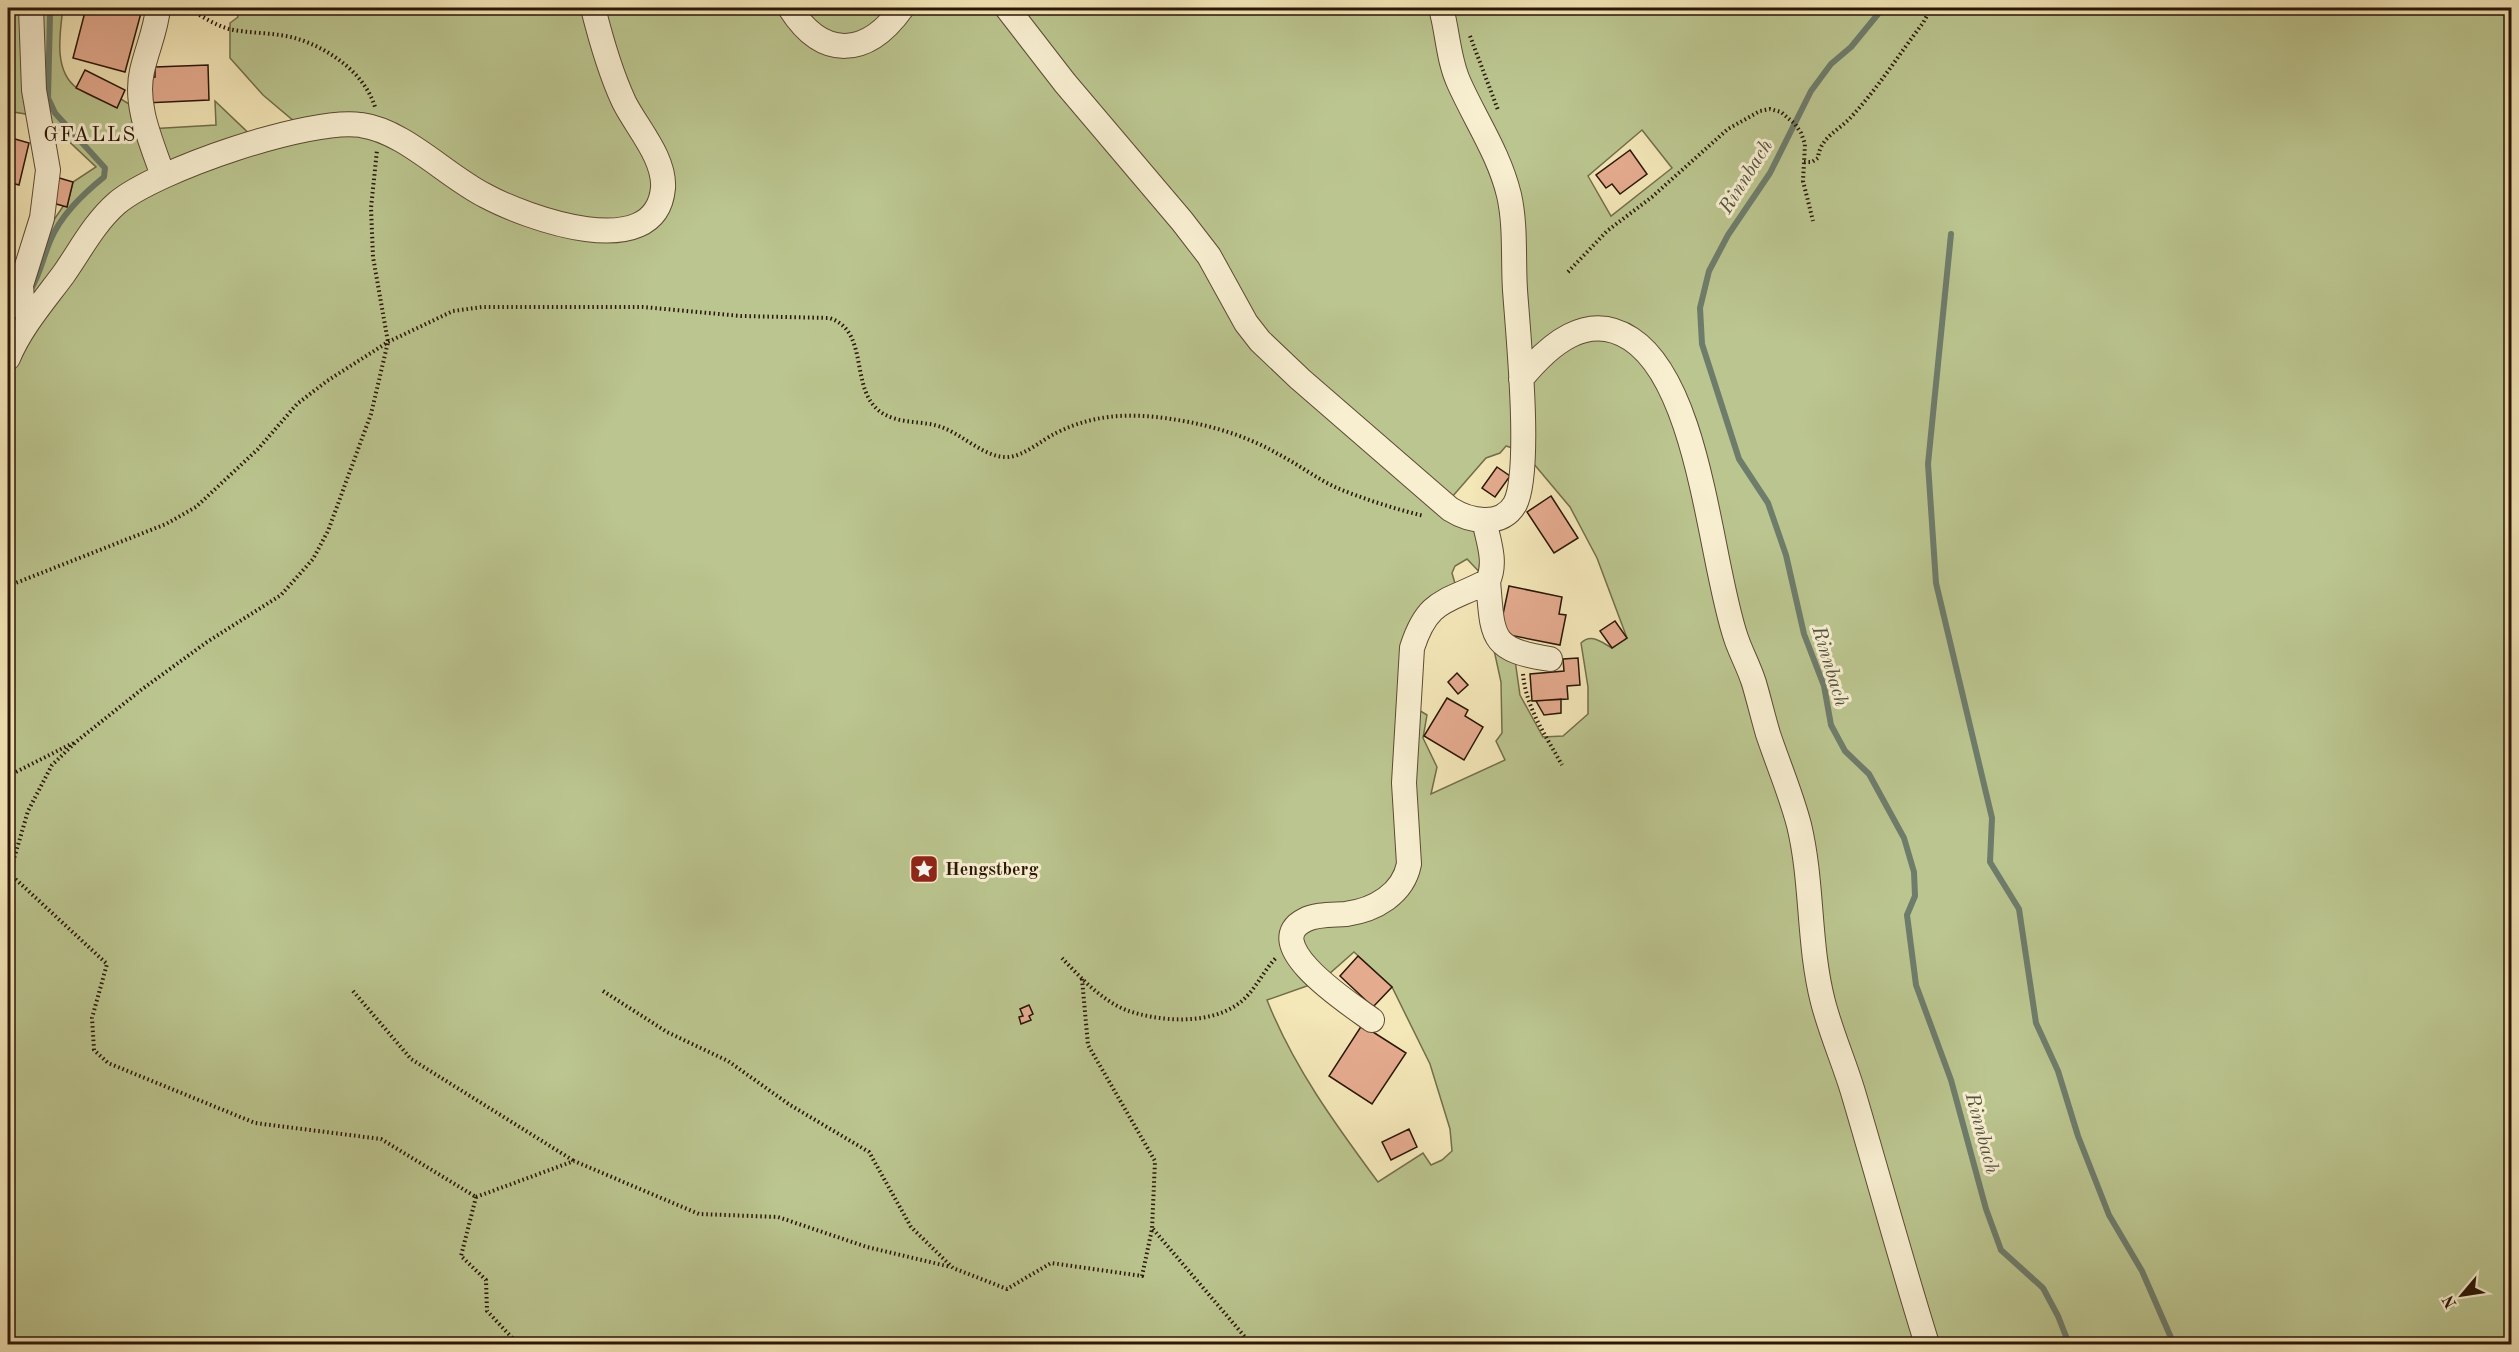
<svg xmlns="http://www.w3.org/2000/svg" width="2519" height="1352" viewBox="0 0 2519 1352" font-family="'Old Standard TT',serif">
	<style>
		.green { fill: #bbc58f; stroke: #726e4a; stroke-width: 1.5; fill-rule: evenodd }
		.lines { fill: none; stroke-linecap: round; stroke-linejoin: round }
		.stream { stroke: #6e7c6b; stroke-width: 6 }
		.building { fill: #e5ab8f; stroke: #2a1606; stroke-width: 1.5 }
		.minor-casing { stroke: #5c4a32; stroke-width: 26 }
		.path { stroke: #2a1606; stroke-width: 4; stroke-dasharray: 1.5 3; stroke-linecap: butt }
		.minor { stroke: #f8efd1; stroke-width: 24 }
		.labels { text-anchor: middle; stroke-width: 6; stroke-linejoin: round; paint-order: stroke }
		.poi-label { font-size: 18px; font-weight: bold; fill: #2a1606; stroke: #f8efd1; text-anchor: start }
		.water-label { font-size: 20px; font-style: italic; fill: #525241; stroke: #f8efd1 }
		.quarter-label { font-size: 21px; letter-spacing: 1.5px; fill: #2a1606; stroke: #f8efd1 }
	</style>
	<rect width="100%" height="100%" fill="#f4e7b8"/>
	<filter id="stains"><feTurbulence type="fractalNoise" baseFrequency=".00333" numOctaves="4"/><feColorMatrix values="0 0 0 0 .2 0 0 0 0 .09 0 0 0 0 .02 0 0 0 .5 -.17"/></filter>
	<radialGradient id="worn" r=".72"><stop offset=".6" stop-color="#630" stop-opacity="0"/><stop offset="1" stop-color="#630" stop-opacity=".3"/></radialGradient>
	<!-- green -->
	<path class="green" d="M8,8H63C60,33 53,71 77,88C89,96 104,101 116,107L121,99L142,112L148,129L216,125L215,101L258,142L302,128L263,95L230,58V23L238,17L235,8H2511V1344H8V285H26L49,227L64,205L67,206L73,182L96,167L43,117L8,111ZM1642,130L1672,168L1611,216L1588,176ZM1506,446L1522,451L1528,457L1570,507L1597,558L1627,638L1612,648C1601,642 1591,633 1581,643L1588,687V714L1563,736L1543,737L1520,695L1515,660L1494,650L1501,682L1502,733L1496,741L1505,760L1431,794L1437,767L1423,738L1427,715L1407,703L1432,609L1458,594L1452,573L1455,566L1467,559L1488,581L1473,520L1445,505L1486,458L1500,453ZM1354,952L1392,987L1430,1064L1450,1129L1452,1151L1442,1160L1431,1165L1423,1153L1378,1182C1335,1124 1293,1066 1267,1000L1321,981Z"/>
	<g class="lines">
		<!-- stream -->
		<path class="stream" d="M1883,8L1851,47L1831,64L1811,91L1770,173L1728,235L1709,271L1700,308L1702,344L1739,459L1768,503L1786,555L1804,634L1824,686L1831,725L1845,751L1869,774L1904,838L1914,872L1915,896L1907,915L1916,985L1951,1080L1986,1209L2001,1250L2043,1288L2058,1316L2069,1344
			M1951,234L1928,464L1936,583L1992,818L1990,862L2019,909L2036,1023L2058,1071L2078,1136L2109,1215L2142,1271L2172,1340L2178,1344
			M31,289C40,274 43,258 50,241C61,215 82,195 104,177L105,168L55,113L48,98L50,15L48,8"/>
	</g>
	<!-- building -->
	<path class="building" d="M86,8H121L141,13L125,72L73,58Z
		M208,65L209,100L145,103V78L155,77V67Z
		M85,70L125,90L117,108L76,88Z
		M8,137L29,143L19,185L8,182Z
		M1630,150L1647,174L1620,194L1612,184L1606,188L1596,175Z
		M56,177L73,182L67,207L49,202Z
		M1497,467L1510,476L1495,497L1482,488Z
		M1551,496L1578,538L1554,553L1527,512Z
		M1509,586L1562,597L1559,614L1566,615L1560,645L1499,633Z
		M1615,621L1627,638L1612,648L1600,631Z
		M1578,658L1580,685L1567,686L1568,699L1532,701L1530,674L1564,671L1563,659Z
		M1457,673L1468,685L1458,694L1448,682Z
		M1447,698L1468,710L1465,716L1483,727L1464,760L1424,736Z
		M1561,699V713L1544,715L1536,701Z
		M1358,956L1392,987L1373,1007L1340,976Z
		M1029,1005L1033,1014L1029,1016L1031,1020L1021,1024L1019,1017L1023,1016L1020,1009Z
		M1362,1025L1406,1053L1372,1104L1329,1076Z
		M1409,1129L1417,1147L1391,1160L1382,1142Z"/>
	<g class="lines">
		<!-- minor casing -->
		<g class="minor-casing">
			<path id="minor" d="M158,8C156,30 147,49 142,71C134,106 152,143 163,176
				M790,8C823,60 867,57 902,8
				M1007,8L1065,83L1182,221L1209,256L1246,323L1260,341L1300,379L1450,509C1469,521 1501,528 1515,504C1532,471 1518,333 1515,290C1513,259 1516,226 1509,195C1499,154 1476,121 1459,83C1448,59 1448,33 1441,8
				M29,320L22,300L21,285L42,218L48,170L34,90L31,8
				M8,358C21,327 43,302 63,275C80,251 94,223 117,203C156,170 311,117 361,125C405,131 446,176 486,196C525,217 656,266 663,188C665,158 637,128 624,102C610,72 601,40 593,8
				M1521,379C1548,346 1587,310 1631,339C1701,385 1710,563 1736,638C1741,653 1749,667 1754,683C1759,700 1763,717 1768,734C1778,764 1791,794 1799,825C1813,883 1808,944 1823,1002C1831,1033 1844,1062 1853,1092C1878,1176 1901,1261 1927,1344
				M1488,581C1493,637 1489,650 1550,659
				M1372,1020C1353,1006 1256,944 1305,920C1316,914 1333,915 1346,914C1375,910 1403,894 1409,864L1404,783L1412,648C1428,598 1446,603 1488,581C1497,562 1488,540 1484,520"/>
		</g>
		<!-- path -->
		<path class="path" d="M188,8C201,16 215,25 229,29C251,34 276,32 298,39C330,49 365,74 375,107
			M1470,36L1498,110
			M1804,162H1812L1818,158C1820,137 1839,131 1852,116C1878,88 1900,53 1923,23L1931,8
			M1568,272L1607,231L1652,197L1728,129L1760,111L1770,109L1781,112L1795,124L1801,133L1805,144L1803,181L1813,221
			M8,586L166,524L196,507L258,449L297,404L327,381L388,342L453,311L482,307H643L741,316L829,318C875,332 843,402 893,418C910,424 930,421 946,429C965,437 986,458 1008,457C1024,456 1042,440 1056,433C1100,411 1141,413 1189,422C1219,428 1251,438 1278,454C1298,464 1317,479 1337,488C1364,499 1395,509 1424,516
			M1523,674C1526,708 1546,736 1562,765
			M8,776L73,743
			M9,873L107,964L92,1018L94,1050L108,1063L255,1123L381,1139L476,1197
			M8,879L28,811L52,765L77,741L141,690L207,642L281,595L313,559L328,531L371,414L388,342L373,257L371,208L377,150
			M1062,958C1080,977 1101,1000 1126,1010C1159,1022 1209,1025 1238,1004C1255,992 1262,972 1276,958
			M353,991L411,1059L574,1161
			M603,991L667,1032L728,1061L790,1105L869,1152L911,1227L953,1268L1007,1289L1051,1263L1142,1276L1152,1229L1155,1161L1088,1045L1082,979
			M476,1197L574,1161L699,1214L778,1217L867,1247L951,1267
			M476,1197L461,1256L486,1280L487,1311L518,1344
			M1153,1229L1251,1344"/>
		<!-- minor -->
		<use href="#minor" class="minor"/>
	</g>
	<!-- icons -->
	<defs>
		<g id="sight-square" transform="scale(1.5)"><rect x="-9" y="-9" width="18" height="18" rx="4" fill="#8f2418" stroke="#f8efd1"/><path d="M0-6L1.8-2.2L6-1.7L2.9 1.2L3.7 5.4L0 3.3L-3.7 5.4L-2.9 1.2L-6-1.7L-1.8-2.2Z" fill="#fff"/></g>
	</defs>
	<g fill-rule="evenodd">
		<use href="#sight-square" x="924" y="869"/>
	</g>
	<g class="labels">
		<!-- poi labels -->
		<g class="poi-label">
			<text x="945" y="875">Hengstberg</text>
		</g>
		<!-- water labels -->
		<g class="water-label">
			<text transform="translate(1745 176) rotate(-58)" y="7">Rinnbach</text>
			<text transform="translate(1831 666) rotate(73)" y="7">Rinnbach</text>
			<text transform="translate(1983 1133) rotate(75)" y="7">Rinnbach</text>
		</g>
		<!-- quarter labels -->
		<g class="quarter-label">
			<text x="90" y="141">GFALLS</text>
		</g>
	</g>
	<!-- margin -->
	<rect width="2519" height="1352" fill="none" stroke="#f4e7b8" stroke-width="30"/>
	<rect x="9" y="9" width="2501" height="1334" fill="none" stroke="#2a1606" stroke-width="3"/>
	<rect x="15" y="15" width="2489" height="1322" fill="none" stroke="#2a1606" stroke-width="1.5"/>
	<!-- north arrow -->
	<g transform="translate(2462 1295) rotate(241)" stroke="#f8efd1" stroke-width="4.5" paint-order="stroke">
	<path d="M0-4.5L10 22L0 15L-10 22Z" fill="#2a1606"/>
	<text y="-9" font-size="16" font-weight="bold" text-anchor="middle" fill="#2a1606">N</text>
	</g>
	<rect width="100%" height="100%" filter="url(#stains)"/>
	<rect width="100%" height="100%" fill="url(#worn)"/>
</svg>
